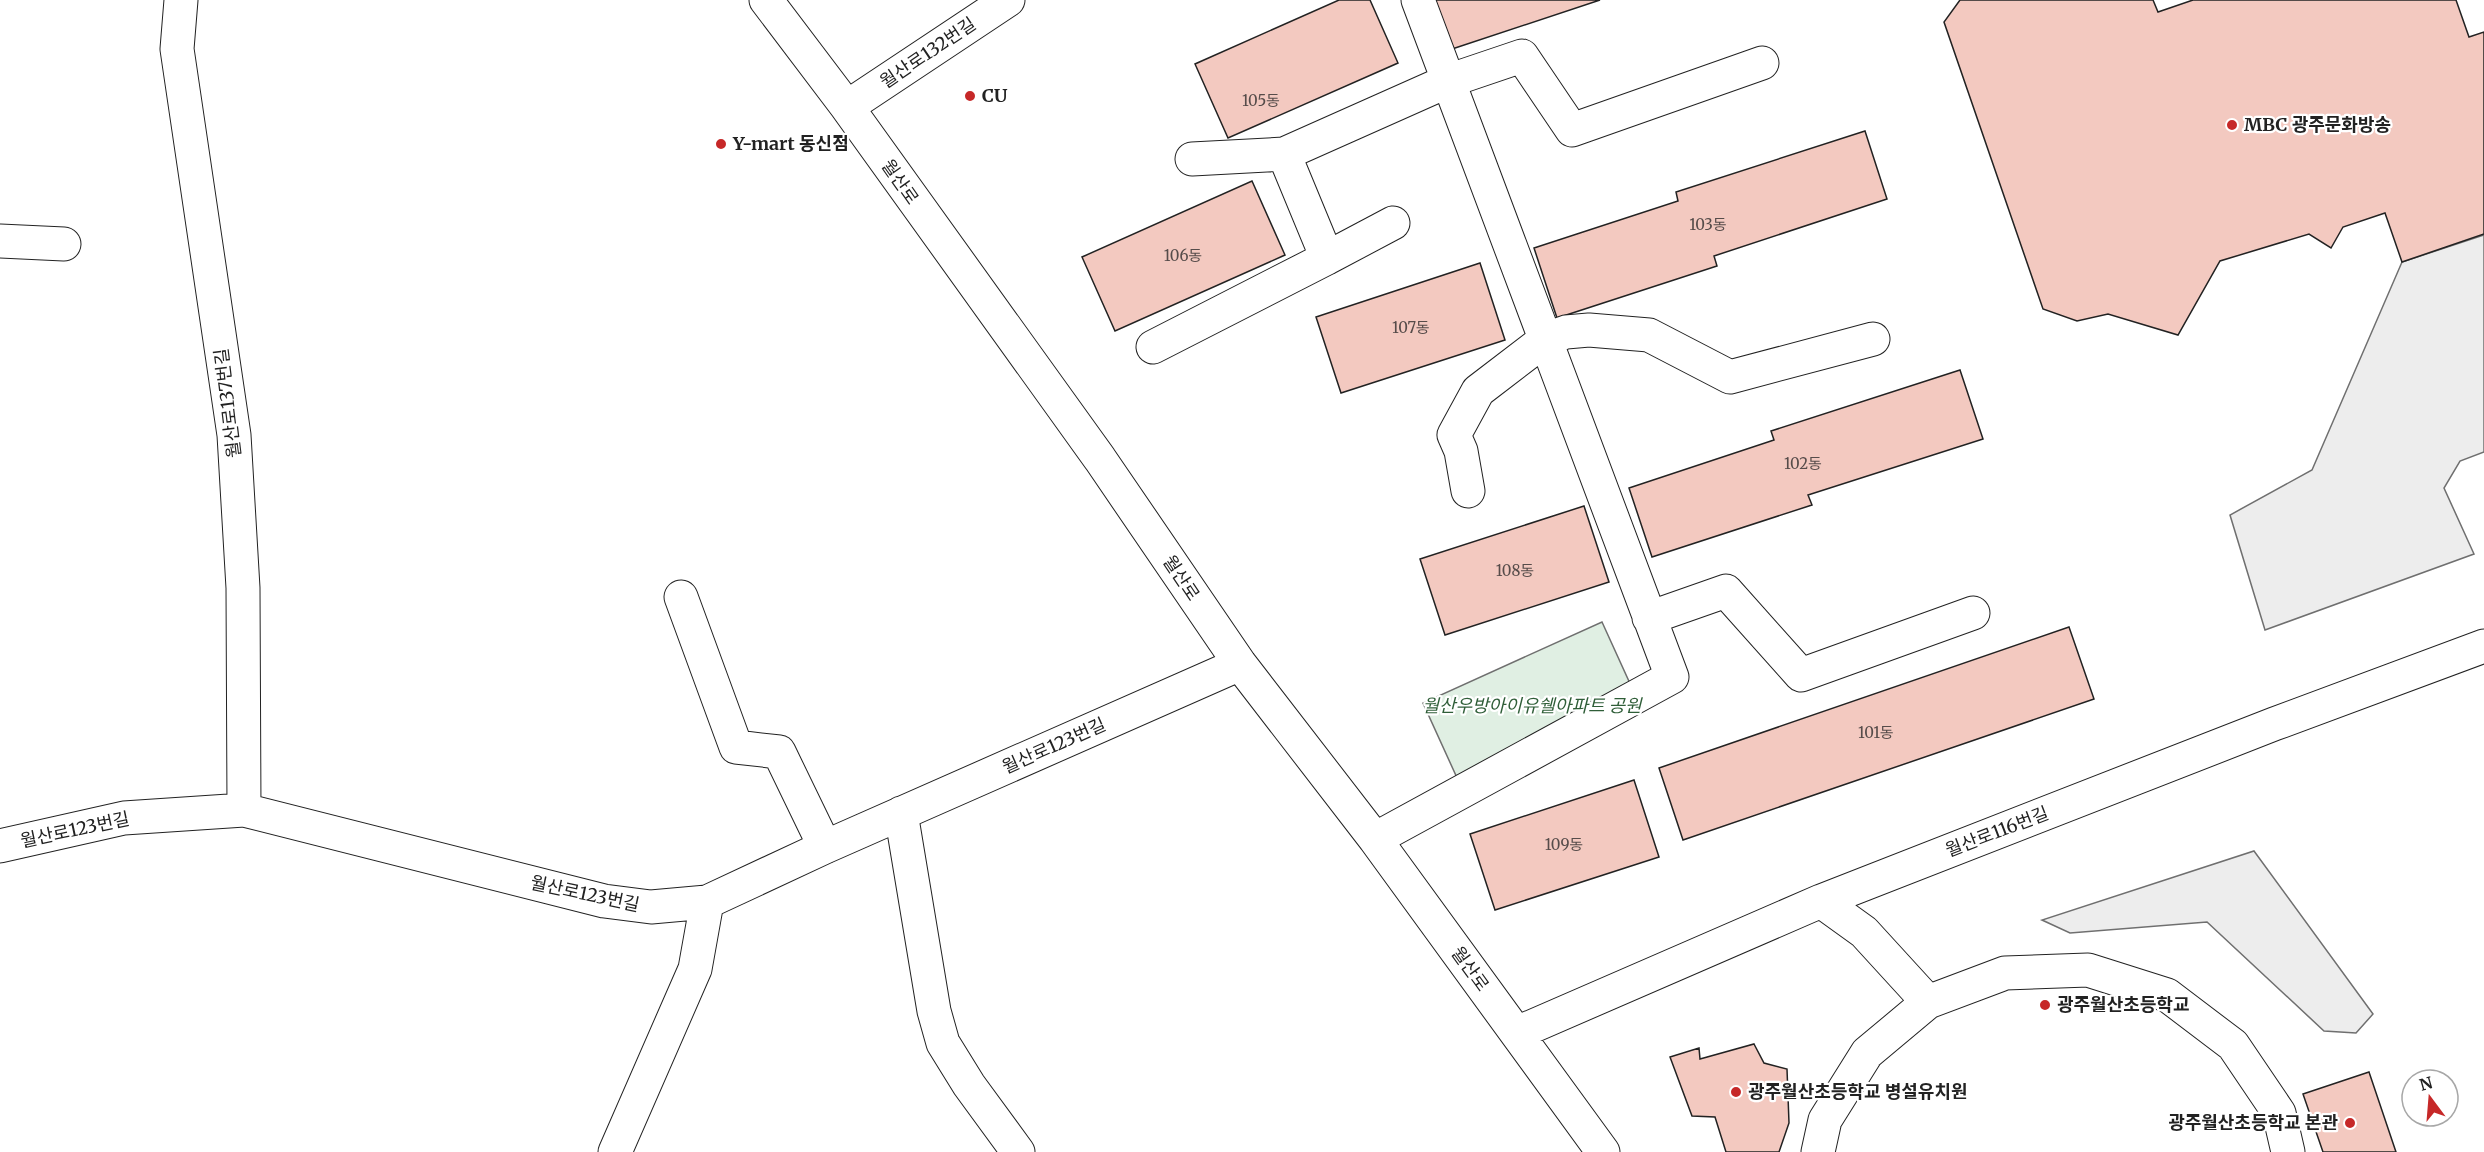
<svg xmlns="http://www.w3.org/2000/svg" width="2484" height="1152" viewBox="0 0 2484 1152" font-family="Merriweather,'Noto Sans KR',serif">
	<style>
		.green { fill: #e0efe3; stroke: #6f6f6f; stroke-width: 1.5 }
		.parking { fill: #ededed; stroke: #6f6f6f; stroke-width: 1.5 }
		.building { fill: #f3c9c0; stroke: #222; stroke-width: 1.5 }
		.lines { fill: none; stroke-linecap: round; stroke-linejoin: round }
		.minor-casing { stroke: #222; stroke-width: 35 }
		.minor { stroke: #fff; stroke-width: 33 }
		.poi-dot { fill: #c62828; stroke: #fff; stroke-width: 2 }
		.labels { text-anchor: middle; stroke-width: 4.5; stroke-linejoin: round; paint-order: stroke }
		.number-label { font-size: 15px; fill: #564c4a }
		.street-label { font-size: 18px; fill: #222; stroke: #fff }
		.poi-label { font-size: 18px; font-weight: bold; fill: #222; stroke: #fff; text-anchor: start }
		.park-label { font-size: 18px; font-style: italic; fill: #2f5e38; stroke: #fff }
	</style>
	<rect width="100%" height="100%" fill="#fff"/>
	<!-- green -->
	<path class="green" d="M1602,622L1642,710L1463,791L1423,703Z"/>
	<!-- parking -->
	<path class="parking" d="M2484,235V452L2460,461L2444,488L2474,554L2265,630L2230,515L2312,470L2402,262Z
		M2254,851L2373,1014L2356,1033L2324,1031L2207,922L2070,933L2042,920Z"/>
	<!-- building -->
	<path class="building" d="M1339,0H1370L1398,63L1228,138L1195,64Z
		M1423,0H1600L1440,53Z
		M1960,0H2153L2158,12L2193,0H2456L2469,37L2484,32V234L2402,262L2385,213L2343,227L2331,248L2309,234L2220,261L2178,335L2108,314L2077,321L2043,309L1944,22Z
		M1865,131L1887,199L1714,256L1717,266L1557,318L1534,248L1678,201L1676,192Z
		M1252,181L1285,255L1115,331L1082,257Z
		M1480,263L1505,340L1341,393L1316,317Z
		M1960,370L1983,439L1808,495L1812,505L1652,557L1629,488L1774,440L1771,431Z
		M1584,506L1609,582L1445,635L1420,559Z
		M2069,627L2094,699L1683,840L1659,768Z
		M1634,780L1659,857L1495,910L1470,834Z
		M1754,1044L1764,1063L1787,1069L1789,1123L1779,1152H1726L1715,1117L1692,1116L1670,1057L1699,1048L1700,1059Z
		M2369,1072L2396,1152H2323L2303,1094Z"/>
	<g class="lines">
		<!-- minor casing -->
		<g class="minor-casing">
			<path id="minor" d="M181,0L177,49L234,435L243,588L244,810
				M766,0L847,107L1100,459L1240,664L1375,839L1603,1152
				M847,107L1008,0
				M1284,154L1327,258L1393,223
				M1192,159L1284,154L1448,81L1522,56L1572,130L1762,63
				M0,241L64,244
				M1153,347L1327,258
				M1468,491L1461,451L1454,435L1478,391L1546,339L1566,332L1589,330L1649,335L1730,377L1873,339
				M681,597L736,747L779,752L825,847
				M1649,618L1726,591L1801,675L1973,613
				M901,813L934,1011L943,1043L969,1085L1018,1152
				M1375,839L1672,677L1418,0
				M0,846L124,818L244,810L604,901L651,907L707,902L825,847L1240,664
				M1821,901L1864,932L1928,1002
				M1517,1033L1821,901L2274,724L2484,646
				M615,1152L695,969L707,902
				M1818,1152L1825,1120L1867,1053L1928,1002L2005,973L2088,970L2167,995L2233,1045L2279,1113L2288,1152"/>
		</g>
		<!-- minor -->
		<use href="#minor" class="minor"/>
	</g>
	<!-- markers -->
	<g class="poi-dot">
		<circle cx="970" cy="96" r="6"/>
		<circle cx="2232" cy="125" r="6"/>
		<circle cx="721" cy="144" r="6"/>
		<circle cx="2045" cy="1005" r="6"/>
		<circle cx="1736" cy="1092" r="6"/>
		<circle cx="2350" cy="1123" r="6"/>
	</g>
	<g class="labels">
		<!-- number labels -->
		<g class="number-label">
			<text x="1261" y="106">105동</text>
			<text x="1708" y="230">103동</text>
			<text x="1183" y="261">106동</text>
			<text x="1411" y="333">107동</text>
			<text x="1803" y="469">102동</text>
			<text x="1515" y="576">108동</text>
			<text x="1876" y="738">101동</text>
			<text x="1564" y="850">109동</text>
		</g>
		<!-- street labels -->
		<g class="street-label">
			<text transform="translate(928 53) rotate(-34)" y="6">월산로132번길</text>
			<text transform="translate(900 182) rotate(55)" y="6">월산로</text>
			<text transform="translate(228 403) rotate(-97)" y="6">월산로137번길</text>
			<text transform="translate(1181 578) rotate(56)" y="6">월산로</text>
			<text transform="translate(1054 746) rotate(-24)" y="6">월산로123번길</text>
			<text transform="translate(75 830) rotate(-12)" y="6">월산로123번길</text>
			<text transform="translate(1997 832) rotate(-21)" y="6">월산로116번길</text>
			<text transform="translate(585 894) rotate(12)" y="6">월산로123번길</text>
			<text transform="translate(1470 969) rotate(54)" y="6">월산로</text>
		</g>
		<!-- poi labels -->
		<g class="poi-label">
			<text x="982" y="102">CU</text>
			<text x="2244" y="131">MBC 광주문화방송</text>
			<text x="733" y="150">Y-mart 동신점</text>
			<text x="2057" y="1011">광주월산초등학교</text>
			<text x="1748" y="1098">광주월산초등학교 병설유치원</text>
			<text x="2338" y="1129" text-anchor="end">광주월산초등학교 본관</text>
		</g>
		<!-- park labels -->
		<g class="park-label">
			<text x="1532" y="712">월산우방아이유쉘아파트 공원</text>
		</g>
	</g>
	<!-- north arrow -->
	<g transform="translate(2430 1098) rotate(344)"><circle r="28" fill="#ffffff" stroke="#a7a7a7" stroke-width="1.5"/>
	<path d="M0-4.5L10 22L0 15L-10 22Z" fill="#c62828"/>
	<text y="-9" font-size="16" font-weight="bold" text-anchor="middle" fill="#222222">N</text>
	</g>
</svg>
